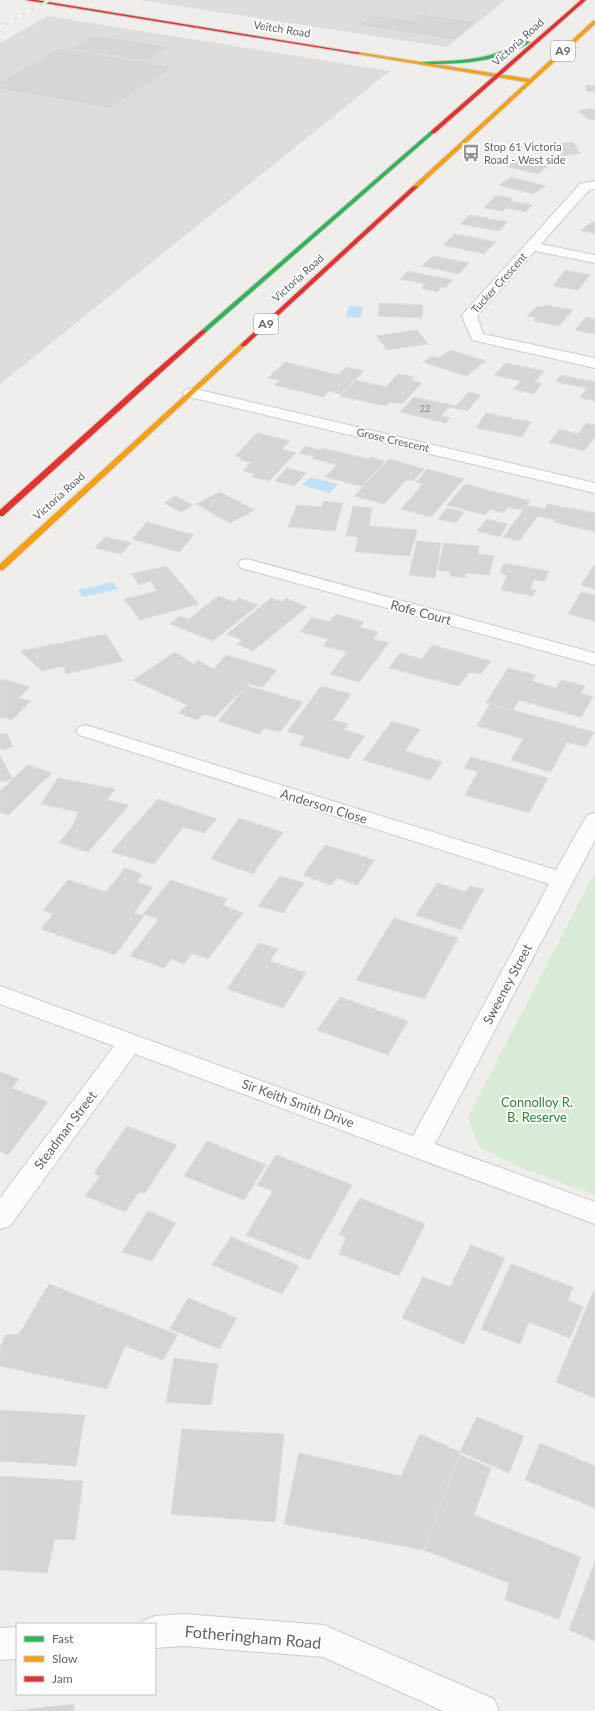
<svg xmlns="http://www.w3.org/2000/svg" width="595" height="1711" viewBox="0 0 595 1711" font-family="Lato,sans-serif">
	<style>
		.industrial { fill: #dfddda }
		.green { fill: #d8ebd6 }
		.water { fill: #bfe0f9 }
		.building { fill: #d6d5d3; stroke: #deddd9 }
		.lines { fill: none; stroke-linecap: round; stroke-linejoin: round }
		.street-casing { stroke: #cbcccc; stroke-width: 2 }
		.fast-casing { stroke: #cacacb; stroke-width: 2 }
		.slow-casing { stroke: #cacacb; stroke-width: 2 }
		.jam-casing { stroke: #cacacb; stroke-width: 2 }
		.street { fill: #fdfcfc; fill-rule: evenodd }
		.fast { fill: #30b455; fill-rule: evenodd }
		.slow { fill: #ff9f0a; fill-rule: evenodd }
		.jam { fill: #e5322d; fill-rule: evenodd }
		.rail-casing { stroke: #e4e4e4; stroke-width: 2.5 }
		.rail { stroke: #fff; stroke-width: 1.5; stroke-dasharray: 5; stroke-linecap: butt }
		.labels { text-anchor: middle; stroke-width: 4; stroke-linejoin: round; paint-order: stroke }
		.far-number-label { font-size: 9px; fill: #7e8184 }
		.far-street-label { font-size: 11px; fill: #5f6368; stroke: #fff }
		.far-poi-label { font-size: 11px; fill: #5f6368; stroke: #fff; text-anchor: start }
		.shield { fill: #fff; stroke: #8f9295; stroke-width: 1 }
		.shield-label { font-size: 12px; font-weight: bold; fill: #5f6368 }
		.street-label { font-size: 13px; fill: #5f6368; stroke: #fff }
		.park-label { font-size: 13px; fill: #348238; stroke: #fff }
		.near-street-label { font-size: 16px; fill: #5f6368; stroke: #fff }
	</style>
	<rect width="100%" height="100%" fill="#efeeea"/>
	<!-- industrial -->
	<path class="industrial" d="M140,0H505L447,47Z
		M48,16L390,71L0,384V43Z"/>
	<!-- green -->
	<path class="green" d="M595,872V1195L517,1166L479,1147L468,1117Z"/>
	<!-- water -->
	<path class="water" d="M349,306L363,307L360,318L346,317Z
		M310,477L338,484L330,493L302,485Z
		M113,582L118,589L83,597L78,590Z"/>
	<!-- building -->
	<path class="building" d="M422,14L476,22L454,40L358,25L373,15L412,21Z
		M94,35L169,47L147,61L71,49Z
		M59,48L174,67L110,108L0,89V82Z
		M586,85L595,86V92L586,91Z
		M589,109L595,110V119L590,120L578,111Z
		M572,142L578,147H574L581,153L562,156L554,150H547L541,146Z
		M516,159L549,166L538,174L505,166Z
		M511,177L546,186L533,194L499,185Z
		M496,195L512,198L510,201L532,205L526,212L505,208L503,211L484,208Z
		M470,215L508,222L499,231L460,224Z
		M592,222L595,223V234L580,230Z
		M455,234L496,242L484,254L443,245Z
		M433,256L469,263L459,274L422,266Z
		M565,270L590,275L578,290L553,286Z
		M408,271L437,277L453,280L445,288L441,287L437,292L421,288L425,284L400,279Z
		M380,303L423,305L422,318L378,316Z
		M545,305L573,310L559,326L534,321L536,318L527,316L537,306L542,307Z
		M586,317L595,319V334L575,330Z
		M417,330L428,344L387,350L376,336Z
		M450,350L486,361L466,376L423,362L432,356L439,358Z
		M285,362L338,375L346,367L364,371L340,394L329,391L323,397L275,385L280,380L268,378Z
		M506,363L544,371L535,382L542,383L534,394L513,389L521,381L494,375Z
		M398,374L414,377L411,380L422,383L402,404L390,402L385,406L340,396L356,380L386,387Z
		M561,375L595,382V401L580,398L587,388L556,382Z
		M469,392L481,395L467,411L449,407L441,416L450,418L446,423L400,412L414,397L456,406Z
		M486,413L531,422L522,437L476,428Z
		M586,423L595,425V437L584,451L549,442L560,429L578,434Z
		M257,433L290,441L282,449L296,453L269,481L252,477L255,474L243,471L251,462L240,460L242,458L235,456Z
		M305,446L320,450L322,448L368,459L370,457L385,461L362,486L325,477L337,465L312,458L314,456L299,453Z
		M389,459L424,469L413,481L406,480L384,504L354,496Z
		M287,468L306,473L294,486L275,481Z
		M427,469L464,479L431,517L401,509L423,484L416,482Z
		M465,484L530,501L523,510L508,507L503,513L490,509L485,515L447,505Z
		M220,492L255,510L230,523L196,504Z
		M175,496L193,505L181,512L164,503Z
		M324,501L343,503L335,531L288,527L297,505L321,507Z
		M548,504L595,513V532L554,522L556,520L538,516L519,541L503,537L527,505L544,509Z
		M353,506L372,508L369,526L417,530L410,556L355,552L358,537L346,536Z
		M447,508L464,512L456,523L438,519Z
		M487,519L508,524L499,537L477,531Z
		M147,522L194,535L179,552L132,539Z
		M105,537L131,543L121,554L95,548Z
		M417,541L441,543L435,578L409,575Z
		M444,543L479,546L478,554L494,556L489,575L466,573L465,578L450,576V572L438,570Z
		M504,563L549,571L544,582L534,579L530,589L536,590L533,596L501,590L507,575L500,573Z
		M594,565H595V589L581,585Z
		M166,566L199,604L140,620L124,599L157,591L151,581L139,585L132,574Z
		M581,592L595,595V621L568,614Z
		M218,596L234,602L239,598L258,605L213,641L170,624L180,616L189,619Z
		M271,598L282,602L286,598L307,607L253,651L237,644L242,640L227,634Z
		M336,614L364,622L359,627L378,632L373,639L389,643L359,682L330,674L347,652L323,646L328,639L300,632L312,617L329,622Z
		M106,634L123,661L66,674L64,666L42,671L20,651Z
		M432,645L491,661L481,674L470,672L458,686L389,668L400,653L422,659Z
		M175,652L193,664L199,661L214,669L226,655L277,670L263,687L249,684L215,717L204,714L197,720L178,713L187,705L133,680Z
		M508,668L536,675L532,681L556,688L561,680L585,686L581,693L593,697L581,717L519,700L513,710L486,703Z
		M2,679L30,687L19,698L31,701L12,720L2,717L0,719V681Z
		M247,686L303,702L280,732L264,728L259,734L218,721Z
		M321,686L351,694L333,720L348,724L344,730L365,736L348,759L299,745L305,736L287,732Z
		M490,704L594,732L586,747L567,742L551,772L511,760L523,739L477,726Z
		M392,721L420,729L405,751L442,762L430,780L363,760Z
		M7,733L13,747L0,750V735Z
		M0,756L13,779L0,782Z
		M471,757L548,778L529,813L465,795L478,772L464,768Z
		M28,765L52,773L8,815L0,812V791Z
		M58,778L115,789L107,800L129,805L88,852L59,843L73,825L78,812L41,804Z
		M158,799L217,819L204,833L183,827L154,864L111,852Z
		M239,818L283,832L253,874L211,859Z
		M325,845L375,860L357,885L337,878L331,885L303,875Z
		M125,868L142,874L137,882L153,887L134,913L144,916L115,955L41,929L53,914L43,910L68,880L106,892Z
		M280,876L304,883L283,913L258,906Z
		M171,880L227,899L223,905L243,913L208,959L192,953L184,964L171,959L164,968L130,956L159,919L143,914Z
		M437,883L466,892L470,886L484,889L461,930L416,915Z
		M394,918L458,938L424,999L356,980Z
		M259,943L278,949L270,961L306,973L283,1008L227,989Z
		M340,997L408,1021L388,1055L317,1030Z
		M0,1072L19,1079L12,1088L48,1102L8,1155L0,1151Z
		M127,1126L177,1145L145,1193L139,1192L125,1212L85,1196L100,1176L94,1173Z
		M207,1141L266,1165L244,1200L184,1176Z
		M276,1155L352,1185L309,1260L246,1235L273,1191L257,1185Z
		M360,1198L425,1224L399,1276L339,1254L346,1238L339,1234Z
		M148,1211L176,1223L152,1261L122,1252Z
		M231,1237L299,1266L282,1294L212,1265Z
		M471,1245L505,1258L464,1344L402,1318L423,1277L450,1287Z
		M511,1264L573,1287L568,1300L583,1307L570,1338L529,1322L520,1344L481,1329Z
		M49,1284L178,1335L163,1360L125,1346L107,1389L0,1366V1348L5,1335L19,1334Z
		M593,1292L595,1293V1398L556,1382Z
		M188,1298L237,1318L219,1349L170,1329Z
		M174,1358L218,1364L211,1405L166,1402Z
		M0,1410L85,1415L76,1466L0,1461Z
		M477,1417L524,1436L509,1473L460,1452Z
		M182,1429L284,1434L275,1522L171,1514Z
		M420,1434L460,1452L424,1550L284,1524L299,1453L401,1476Z
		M540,1443L595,1466V1508L525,1480Z
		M460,1455L491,1468L474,1515L581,1557L559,1619L505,1600L509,1583L424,1550Z
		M0,1476L83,1481L75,1540L55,1539L47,1573L0,1570Z
		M595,1561V1641L569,1630Z
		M74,1704V1711H11Z"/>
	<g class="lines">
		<!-- street casing -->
		<g class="street-casing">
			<path id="street" d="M595,181V189L589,190L541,244L595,255V263L535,251L477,316L483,334L595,358V368L472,340L462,316L464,313L580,184Z
				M191,388L595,483V493L185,396L183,393L185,390Z
				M247,559L595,653V665L241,568L238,564L241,560Z
				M86,725L556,870L587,815L595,813V840L435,1144L595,1202V1224L135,1054L10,1226L0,1229V1198L114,1046L0,1004V986L413,1136L549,884L79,735L76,731L79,727Z
				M184,1614L324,1625L494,1699L499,1711H443L323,1657L184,1646L155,1648V1624H142L143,1621L155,1616Z
				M17,1627V1659L0,1660V1628Z"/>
		</g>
		<!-- fast casing -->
		<g class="fast-casing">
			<path id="fast" d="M526,41L530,42C500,63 458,64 423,64L421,63L423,62C448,61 473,61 497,53C507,50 517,45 526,41Z
				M431,131L435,132L206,332H202V330Z"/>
		</g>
		<!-- slow casing -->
		<g class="slow-casing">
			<path id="slow" d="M593,21H595V24L417,188H413V186L527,82L358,54L356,52L530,79Z
				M241,344L246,345L3,570H0V564Z"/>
		</g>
		<!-- jam casing -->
		<g class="jam-casing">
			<path id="jam" d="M26,0H36L360,53L358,54Z
				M581,0H586L435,133H431V131Z
				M413,186L418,187L245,346H241V344Z
				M202,330L207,331L3,516H0V510L141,383Z"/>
		</g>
		<!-- street -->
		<use href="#street" class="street"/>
		<!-- fast -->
		<use href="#fast" class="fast"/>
		<!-- slow -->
		<use href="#slow" class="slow"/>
		<!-- jam -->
		<use href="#jam" class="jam"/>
		<!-- rail casing -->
		<g class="rail-casing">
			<path id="rail" d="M0,27L50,0"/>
		</g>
		<!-- rail -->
		<use href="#rail" class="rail"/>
	</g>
	<!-- icons -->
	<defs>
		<g id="bus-bare" transform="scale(1.38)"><path d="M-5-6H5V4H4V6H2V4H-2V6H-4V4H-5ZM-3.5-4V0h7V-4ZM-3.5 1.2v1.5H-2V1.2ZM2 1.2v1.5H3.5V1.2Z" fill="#919496" stroke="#fff" stroke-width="2.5" paint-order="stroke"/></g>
	</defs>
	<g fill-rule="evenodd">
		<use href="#bus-bare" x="471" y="153"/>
	</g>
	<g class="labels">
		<!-- far-number labels -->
		<g class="far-number-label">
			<text x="425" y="412">22</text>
		</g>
		<!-- far-street labels -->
		<g class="far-street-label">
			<text transform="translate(282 29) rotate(9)" y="4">Veitch Road</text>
			<text transform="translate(518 42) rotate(-42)" y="4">Victoria Road</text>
			<text transform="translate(298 278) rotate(-42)" y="4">Victoria Road</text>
			<text transform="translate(499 283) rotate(-48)" y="4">Tucker Crescent</text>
			<text transform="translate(393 440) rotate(13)" y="4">Grose Crescent</text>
			<text transform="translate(59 496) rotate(-42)" y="4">Victoria Road</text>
		</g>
		<!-- far-poi labels -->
		<g class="far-poi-label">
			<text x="484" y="151">Stop 61 Victoria<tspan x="484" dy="13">Road - West side</tspan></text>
		</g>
		<!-- shield labels -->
		<g class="shield">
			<rect x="551" y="41" width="24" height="20" rx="3"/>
			<rect x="254" y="314" width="24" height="20" rx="3"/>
		</g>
		<g class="shield-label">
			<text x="563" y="55">A9</text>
			<text x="266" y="328">A9</text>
		</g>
		<!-- street labels -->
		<g class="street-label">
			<text transform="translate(421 612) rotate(15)" y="5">Rofe Court</text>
			<text transform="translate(324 806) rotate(17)" y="5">Anderson Close</text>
			<text transform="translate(507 984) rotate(-62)" y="5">Sweeney Street</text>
			<text transform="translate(298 1103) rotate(20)" y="5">Sir Keith Smith Drive</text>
			<text transform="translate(65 1130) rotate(-53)" y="5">Steadman Street</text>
		</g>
		<!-- park labels -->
		<g class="park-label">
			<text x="537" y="1107">Connolloy R.<tspan x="537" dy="15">B. Reserve</tspan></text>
		</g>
		<!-- near-street labels -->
		<g class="near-street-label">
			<text transform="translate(253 1637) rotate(5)" y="6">Fotheringham Road</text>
		</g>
	</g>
	<!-- legend -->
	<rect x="16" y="1623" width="140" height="72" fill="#ffffff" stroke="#bfc1c3"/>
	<rect x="24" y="1636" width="20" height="6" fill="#30b455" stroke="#bfc1c3"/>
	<text x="52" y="1643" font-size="12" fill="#5f6368">Fast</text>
	<rect x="24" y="1656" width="20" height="6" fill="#ff9f0a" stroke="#bfc1c3"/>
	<text x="52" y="1663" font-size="12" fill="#5f6368">Slow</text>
	<rect x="24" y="1676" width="20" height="6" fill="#e5322d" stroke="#bfc1c3"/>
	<text x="52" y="1683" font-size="12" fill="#5f6368">Jam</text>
</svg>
